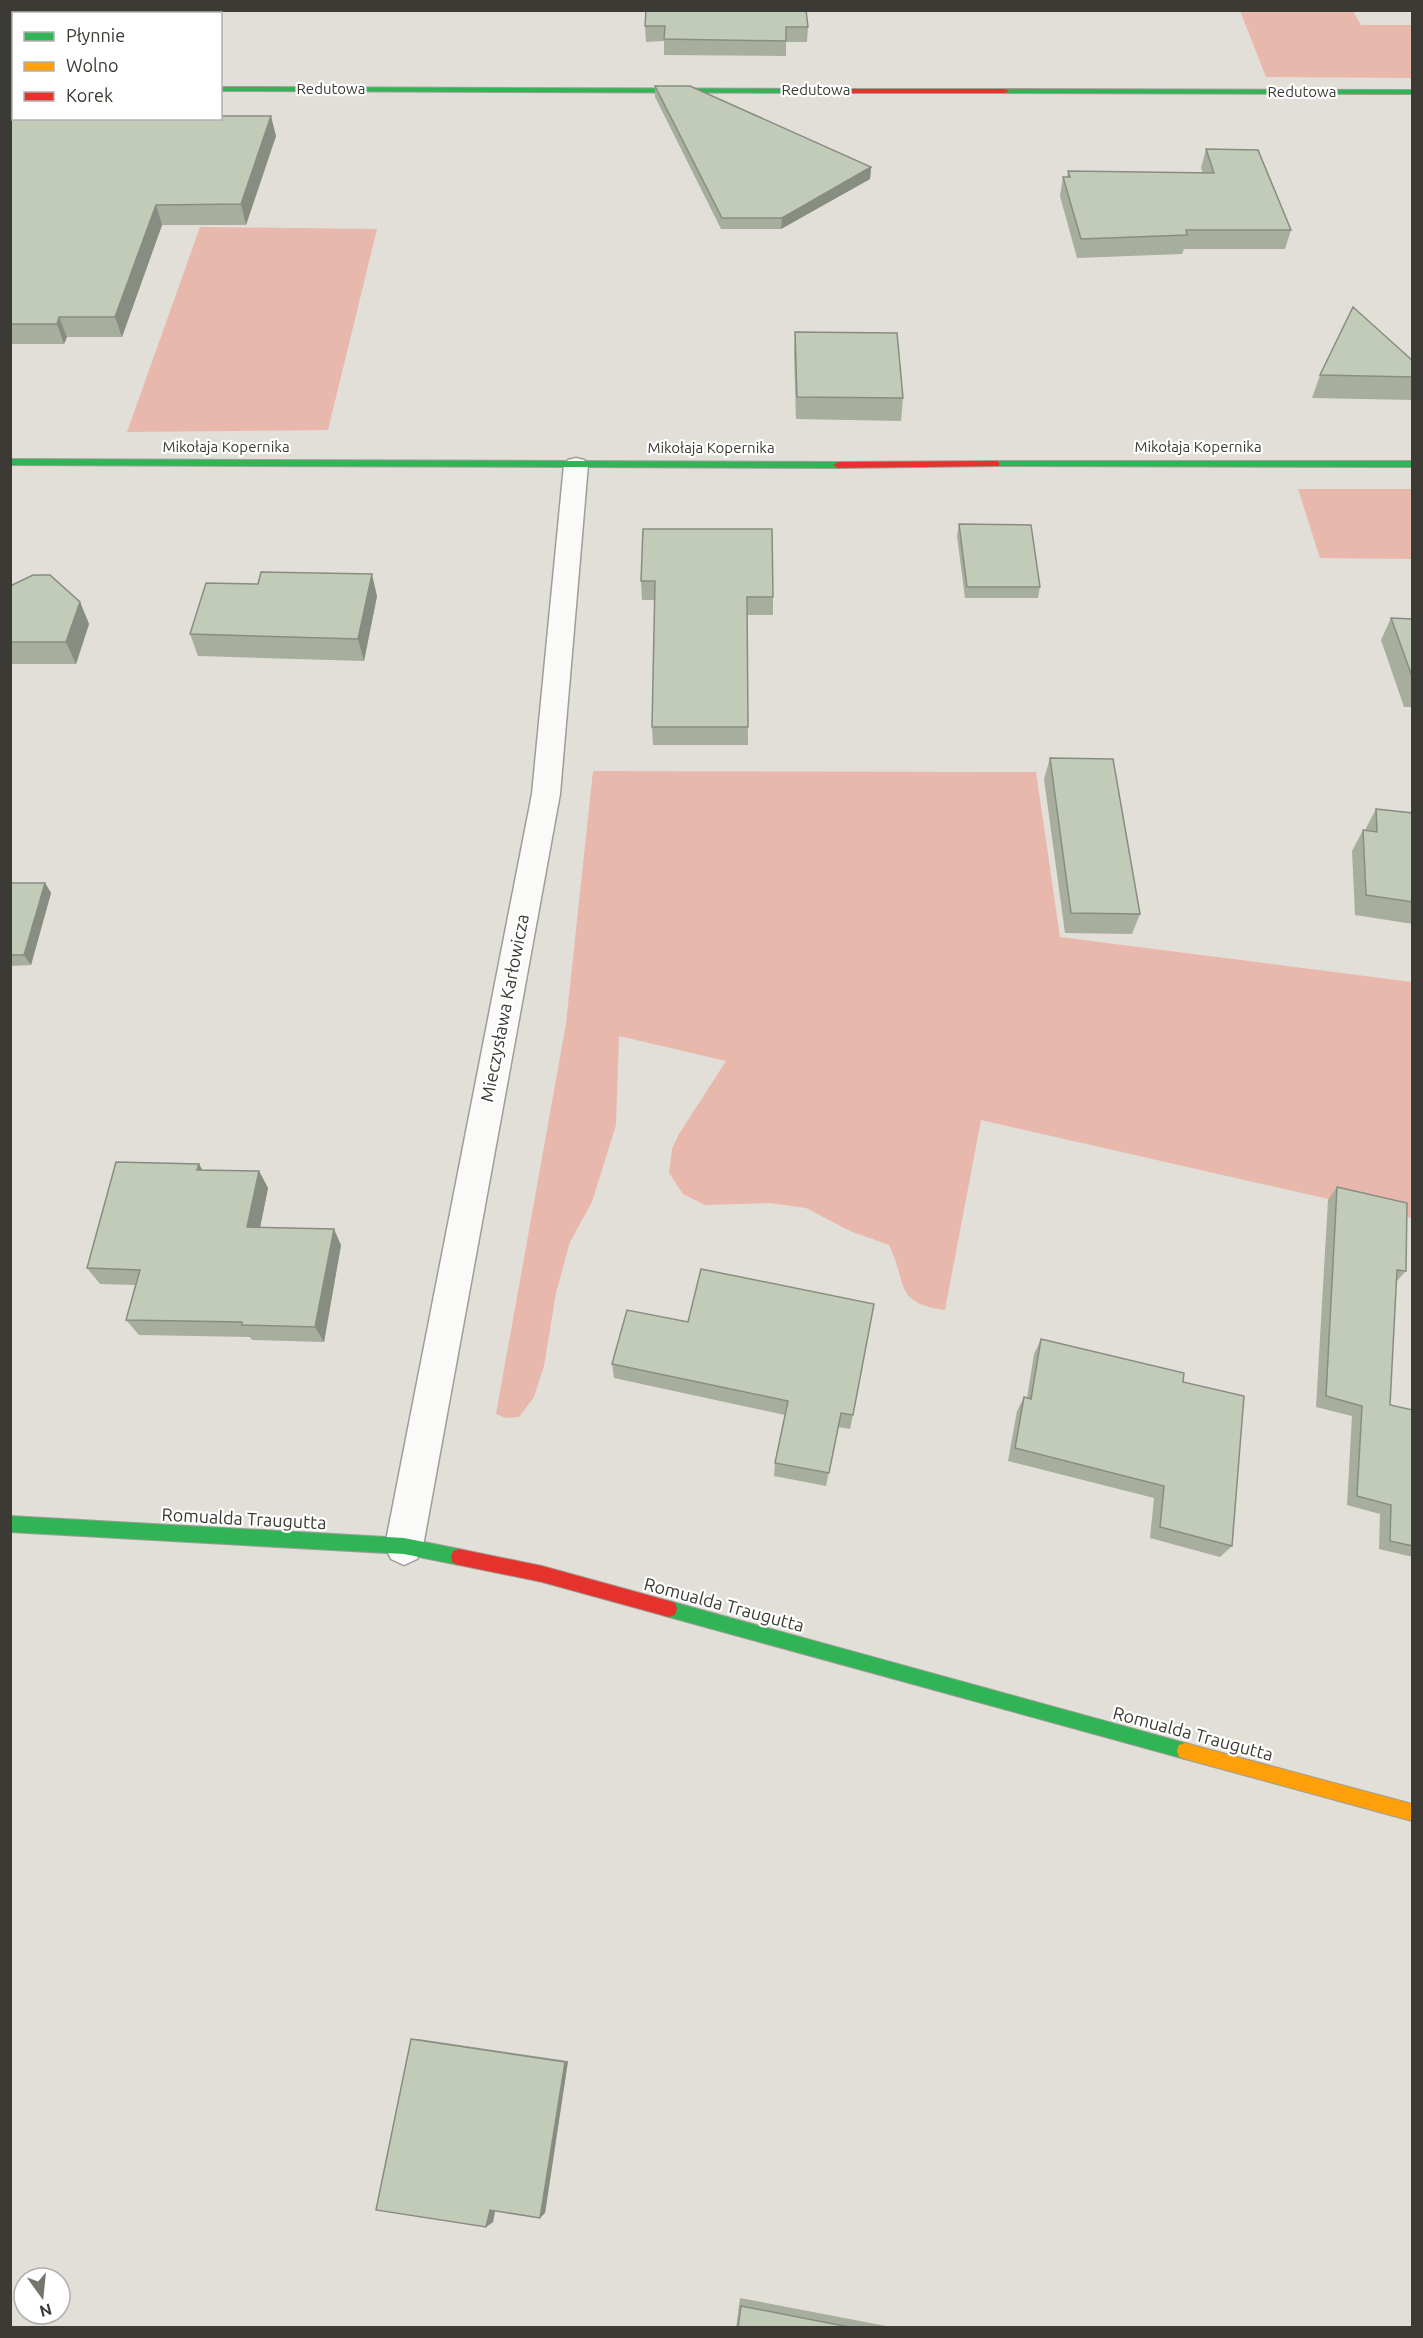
<svg xmlns="http://www.w3.org/2000/svg" width="1423" height="2338" viewBox="0 0 1423 2338" font-family="Ubuntu,sans-serif">
	<style>
		.forest { fill: #e8b8ad }
		.lines { fill: none; stroke-linecap: round; stroke-linejoin: round }
		.street-casing { stroke: #9e9d97; stroke-width: 3 }
		.fast-casing { stroke: #9e9d97; stroke-width: 2 }
		.slow-casing { stroke: #9e9d97; stroke-width: 2 }
		.jam-casing { stroke: #9e9d97; stroke-width: 2 }
		.street { fill: #fafaf9; fill-rule: evenodd }
		.fast { fill: #30b455; fill-rule: evenodd }
		.slow { fill: #ff9f0a; fill-rule: evenodd }
		.jam { fill: #e5322d; fill-rule: evenodd }
		.wall { fill: #a7ae9e }
		.shaded-wall { fill: #888d81 }
		.building { fill: #c2cab8; stroke: #888d81; stroke-width: 1.5 }
		.labels { text-anchor: middle; stroke-width: 4.5; stroke-linejoin: round; paint-order: stroke }
		.far-street-label { font-size: 15px; fill: #3b3a34; stroke: #fff }
		.street-label { font-size: 18px; fill: #3b3a34; stroke: #fff }
	</style>
	<rect width="100%" height="100%" fill="#e1dfd7"/>
	<!-- forest -->
	<path class="forest" d="M1240,11H1353L1361,25H1412V78L1266,77Z
		M200,227L377,229L328,430L127,432Z
		M1298,489H1412V559L1320,558Z
		M593,771L1036,772L1060,937L1412,982V1218L981,1120L945,1310C893,1303 908,1284 889,1245L850,1231L806,1208L770,1203L705,1205L683,1194L669,1173L672,1149L679,1134L726,1061L619,1036L616,1125L592,1202L570,1242L556,1293L544,1366L534,1397L519,1417L506,1418L496,1414L566,1024Z"/>
	<g class="lines">
		<!-- street casing -->
		<g class="street-casing">
			<path id="street" d="M576,458L584,460L588,465L560,794L423,1546L417,1559L404,1565L391,1559L385,1546L532,794L564,465L568,460Z"/>
		</g>
		<!-- fast casing -->
		<g class="fast-casing">
			<path id="fast" d="M220,87L851,89L855,91L851,93L220,91Z
				M1002,89L1412,90V94L1005,93H1002Z
				M10,459L838,462L843,465L838,468L10,465Z
				M996,461H1412V467L993,466V462Z
				M10,1516L404,1538L459,1549L465,1551L467,1557L465,1563L459,1565L404,1554L10,1532Z
				M669,1601L1185,1743L1191,1745L1193,1751L1191,1757L1185,1759L669,1617L663,1615L661,1609L663,1603Z"/>
		</g>
		<!-- slow casing -->
		<g class="slow-casing">
			<path id="slow" d="M1185,1743L1412,1804V1821L1185,1759L1179,1757L1177,1751L1179,1745Z"/>
		</g>
		<!-- jam casing -->
		<g class="jam-casing">
			<path id="jam" d="M851,89H1005L1009,91L1005,93H848V89Z
				M996,461L999,462V466L838,468L833,465L838,462Z
				M459,1549L542,1566L669,1601L675,1603L677,1609L675,1615L669,1617L542,1582L459,1565L453,1563L451,1557L453,1551Z"/>
		</g>
		<!-- street -->
		<use href="#street" class="street"/>
		<!-- fast -->
		<use href="#fast" class="fast"/>
		<!-- slow -->
		<use href="#slow" class="slow"/>
		<!-- jam -->
		<use href="#jam" class="jam"/>
	</g>
	<!-- wall -->
	<path class="wall" d="M645,26L808,27L807,42H786V56L664,55V41L646,42Z
		M655,86L871,167L870,179L781,229H721L655,97Z
		M10,91L14,118L276,136L246,225H162L122,337H67L64,344H10Z
		M1206,149L1291,230L1285,249H1184L1182,254L1077,258L1060,196L1063,177H1067L1068,171L1203,173L1201,168Z
		M795,332L903,398L901,421L796,419L794,354Z
		M1413,361V400L1312,398L1320,375Z
		M959,524L1040,587L1038,598H965L957,536Z
		M643,529L773,597V615H747L748,745H653L652,727L655,600H642L641,581Z
		M258,584L377,596L364,661L198,656L190,634Z
		M10,586L80,602L89,624L76,664H12L10,669Z
		M1391,618L1413,619V707H1404L1381,640Z
		M1050,758L1140,914L1132,934L1065,933L1044,779Z
		M1376,809L1413,813V924L1355,915L1352,851L1363,830H1365Z
		M10,883H45L51,893L31,965L10,966Z
		M203,1170L259,1171L268,1188L260,1227L341,1245L324,1342L252,1340L250,1337L139,1335L126,1320L135,1285L100,1284L87,1268Z
		M1337,1187L1406,1271L1396,1282L1390,1405L1413,1410V1557L1379,1549L1380,1514L1347,1505L1352,1416L1316,1407L1328,1200Z
		M1041,1339L1183,1382L1232,1546L1220,1557L1150,1538L1154,1498L1008,1461L1017,1411L1024,1397L1027,1398L1034,1354Z
		M612,1364L853,1415L850,1429L838,1427L826,1486L774,1476L775,1463L785,1415L614,1378Z
		M411,2039H419L568,2061L545,2213L495,2211L493,2222L486,2227Z
		M740,2298L886,2326L887,2328H736Z"/>
	<!-- shaded-wall -->
	<path class="shaded-wall" d="M271,116L276,136L246,225L241,204Z
		M871,167L870,179L781,229L782,218Z
		M156,205L162,225L122,337L115,317Z
		M59,317L67,337L64,344L57,324Z
		M372,574L377,596L364,661L358,639Z
		M80,602L89,624L76,664L66,642Z
		M45,883L51,893L31,965L24,955Z
		M199,1164L209,1181L197,1170Z
		M259,1171L268,1188L257,1243L247,1227Z
		M334,1229L341,1245L324,1342L315,1327Z
		M568,2061L545,2213L540,2218L565,2062Z
		M496,2205L493,2222L486,2227L490,2210Z"/>
	<!-- building -->
	<path class="building" d="M646,10H806L808,27H786V41L664,39L665,26H645Z
		M14,86V118H220V116H271L241,204L156,205L115,317H59L57,324H10V91Z
		M655,86H690L871,167L782,218H722Z
		M1206,149L1258,150L1291,230H1186L1187,235L1081,239L1063,177H1070L1068,171L1214,173Z
		M1353,307L1413,361V377L1320,375Z
		M795,332L897,333L903,398L797,397Z
		M959,524L1031,525L1040,587H967Z
		M643,529H772L773,597H747L748,727H652L655,581H641Z
		M261,572L372,574L358,639L190,634L206,583L258,584Z
		M33,575H50L80,602L66,642H10V586Z
		M1391,618L1413,619V679Z
		M1050,758L1113,759L1140,914L1071,913Z
		M1376,809L1413,813V902L1366,895L1363,830L1377,832Z
		M10,883H45L24,955H10Z
		M116,1162L199,1164L197,1170L259,1171L247,1227L334,1229L315,1327L242,1325V1322L126,1320L140,1270L87,1268Z
		M1337,1187L1407,1203L1406,1271L1397,1270L1390,1405L1413,1410V1546L1390,1541L1391,1505L1357,1496L1362,1406L1326,1396Z
		M701,1269L874,1304L853,1415L841,1413L829,1473L775,1463L788,1401L612,1364L627,1310L688,1322Z
		M1041,1339L1184,1373L1183,1382L1244,1396L1232,1546L1160,1527L1164,1486L1015,1448L1024,1397L1031,1399Z
		M411,2039L565,2062L540,2218L490,2210L486,2227L376,2210Z
		M741,2306L854,2328H738Z"/>
	<g class="labels">
		<!-- far-street labels -->
		<g class="far-street-label">
			<text x="331" y="94">Redutowa</text>
			<text x="816" y="95">Redutowa</text>
			<text x="1302" y="97">Redutowa</text>
			<text x="226" y="452">Mikołaja Kopernika</text>
			<text x="1198" y="452">Mikołaja Kopernika</text>
			<text x="711" y="453">Mikołaja Kopernika</text>
		</g>
		<!-- street labels -->
		<g class="street-label">
			<text transform="translate(505 1008) rotate(-79)" y="6">Mieczysława Karłowicza</text>
			<text transform="translate(244 1519) rotate(3)" y="6">Romualda Traugutta</text>
			<text transform="translate(724 1605) rotate(15)" y="6">Romualda Traugutta</text>
			<text transform="translate(1193 1734) rotate(15)" y="6">Romualda Traugutta</text>
		</g>
	</g>
	<!-- border -->
	<rect width="1423" height="2338" fill="none" stroke="#3b3a34" stroke-width="24"/>
	<!-- legend -->
	<rect x="12" y="12" width="210" height="108" fill="#ffffff" stroke="#b1b0ae" stroke-width="1.5"/>
	<rect x="24" y="32" width="30" height="9" fill="#30b455" stroke="#b1b0ae" stroke-width="1.5"/>
	<text x="66" y="42" font-size="18" fill="#3b3a34">Płynnie</text>
	<rect x="24" y="62" width="30" height="9" fill="#ff9f0a" stroke="#b1b0ae" stroke-width="1.5"/>
	<text x="66" y="72" font-size="18" fill="#3b3a34">Wolno</text>
	<rect x="24" y="92" width="30" height="9" fill="#e5322d" stroke="#b1b0ae" stroke-width="1.5"/>
	<text x="66" y="102" font-size="18" fill="#3b3a34">Korek</text>
	<!-- north arrow -->
	<g transform="translate(42 2296) rotate(165)"><circle r="28" fill="#ffffff" stroke="#b1b0ae" stroke-width="1.5"/>
	<path d="M0-4.5L10 22L0 15L-10 22Z" fill="#75746d"/>
	<text y="-9" font-size="16" font-weight="bold" text-anchor="middle" fill="#3b3a34">N</text>
	</g>
</svg>
